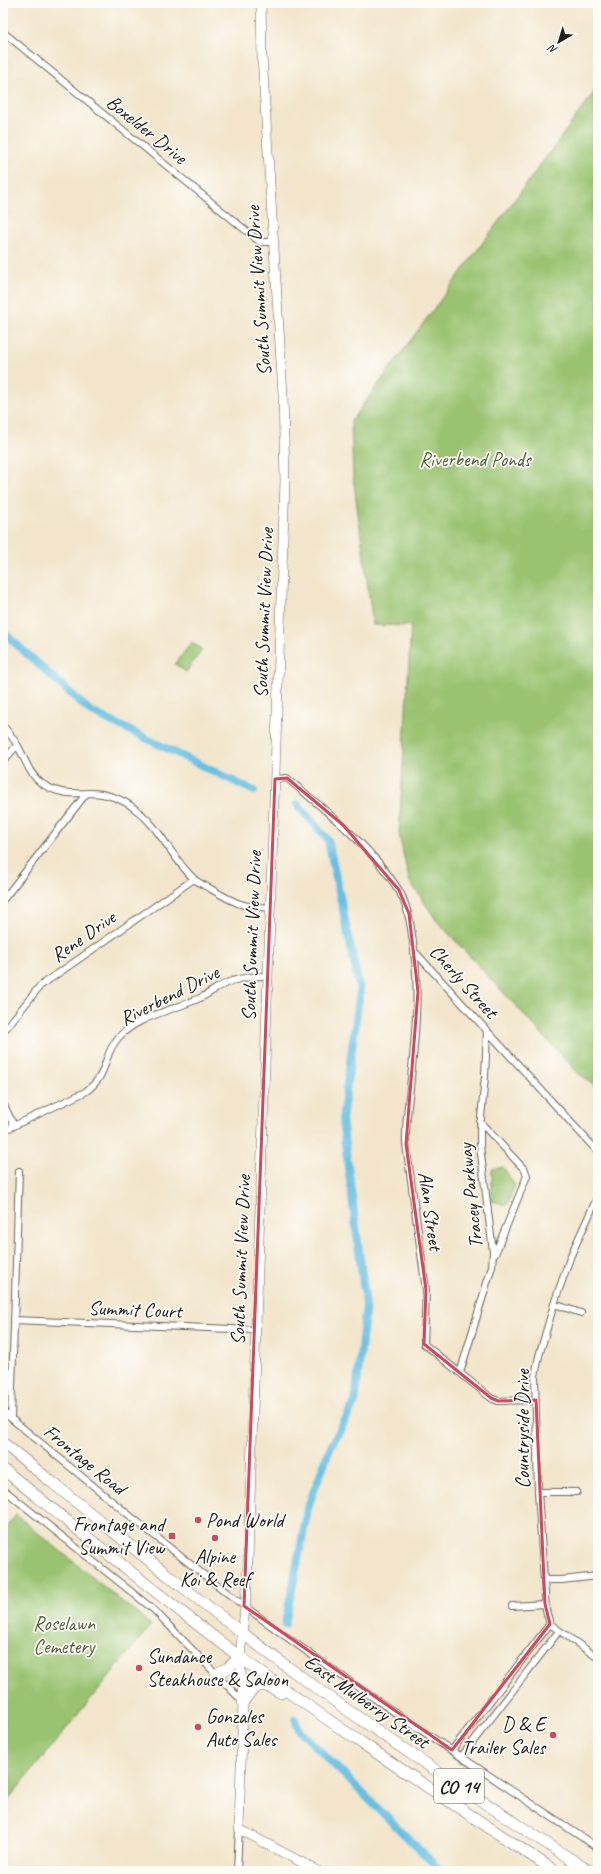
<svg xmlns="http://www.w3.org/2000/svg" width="601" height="1874" viewBox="0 0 601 1874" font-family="Caveat,sans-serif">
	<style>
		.green { fill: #99c36f; stroke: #5a7046 }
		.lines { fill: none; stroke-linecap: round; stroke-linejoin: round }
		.canal { stroke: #65c0e3; stroke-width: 8 }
		.street-casing { stroke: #676259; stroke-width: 8 }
		.secondary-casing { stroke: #676259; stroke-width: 10 }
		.highway-casing { stroke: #676259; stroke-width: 12 }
		.street { stroke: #fff; stroke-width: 6 }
		.secondary { stroke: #fff; stroke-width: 9 }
		.highway { stroke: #fff; stroke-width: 11 }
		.marked { fill: none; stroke: #d1495b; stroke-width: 3; stroke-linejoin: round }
		.poi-dot { fill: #d1495b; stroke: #fdfcf7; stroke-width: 1.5 }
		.labels { text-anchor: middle; stroke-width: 3.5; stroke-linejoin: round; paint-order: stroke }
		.shield { fill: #fdfcf7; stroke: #605f5e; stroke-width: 1 }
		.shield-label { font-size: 19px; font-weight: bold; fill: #1c1c1c }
		.street-label { font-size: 20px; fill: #1c1c1c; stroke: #fdfcf7 }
		.park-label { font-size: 20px; fill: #4e5f3d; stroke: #fdfcf7 }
		.poi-label { font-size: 20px; fill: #1c1c1c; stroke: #fdfcf7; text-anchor: start }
	</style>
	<rect width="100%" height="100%" fill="#fdfcf7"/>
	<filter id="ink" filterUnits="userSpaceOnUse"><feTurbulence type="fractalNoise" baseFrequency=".025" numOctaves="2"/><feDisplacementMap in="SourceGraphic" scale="8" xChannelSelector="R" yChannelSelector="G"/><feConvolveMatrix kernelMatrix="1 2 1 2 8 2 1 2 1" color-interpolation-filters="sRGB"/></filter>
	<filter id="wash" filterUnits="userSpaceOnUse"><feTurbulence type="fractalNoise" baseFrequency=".012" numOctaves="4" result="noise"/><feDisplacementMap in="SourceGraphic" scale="16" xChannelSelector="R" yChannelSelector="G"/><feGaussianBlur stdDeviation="0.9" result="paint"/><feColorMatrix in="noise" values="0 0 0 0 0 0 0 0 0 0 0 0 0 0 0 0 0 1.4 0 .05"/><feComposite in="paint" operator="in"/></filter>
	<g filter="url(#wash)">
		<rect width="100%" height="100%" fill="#f2e5cb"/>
		<!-- green -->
		<path class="green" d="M598,87V1090L592,1083L578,1073L437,921L409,880L399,834L411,626L373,625L353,476L351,421Z
			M192,642L202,650L186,672L175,664Z
			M503,1167L515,1185L507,1205L492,1201V1169Z
			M16,1515L151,1625L3,1806V1531Z"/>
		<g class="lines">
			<!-- canal -->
			<path class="canal" d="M3,632L90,711L254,791
				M285,1624L309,1504L330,1448L355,1402L366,1305L342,1120L360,991L328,840L297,804
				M295,1719L299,1730L441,1871"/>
		</g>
	</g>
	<g filter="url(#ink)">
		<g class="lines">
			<!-- street casing -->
			<g class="street-casing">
				<path id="street" d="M3,32L260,242H273
					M3,726C9,733 15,740 19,748C26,761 29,774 41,783C57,794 72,794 90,793C106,793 123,799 135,809C160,827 171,857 193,878C198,883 206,886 211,889C233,902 245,909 270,907
					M3,762L17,745
					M275,779L287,778C327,812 370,845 398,889C407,903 410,920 412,935C420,983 416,1030 411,1078C409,1101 405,1120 406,1144L426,1290L424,1344L491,1398L498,1401L536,1400
					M3,900L86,794
					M415,952L598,1152
					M3,1032L40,986L194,879
					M3,1103L14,1126
					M480,1122L525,1170L527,1176L495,1254
					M3,1131L85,1092C110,1074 101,1058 118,1038C138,1015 176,1010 202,997C212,992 221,984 232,981C244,977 256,976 268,976
					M598,1196L571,1255L554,1304L539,1356L535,1376L538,1492L546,1610L550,1624L598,1658
					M554,1304L581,1313
					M14,1320L256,1330
					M460,1373L492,1266L493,1252L480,1146V1128L485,1077L487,1030
					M3,1412C83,1477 161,1543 243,1605C358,1691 479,1768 598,1848
					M11,1418L19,1171
					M3,1489L154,1610L243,1702
					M538,1492H577
					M544,1580H562L598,1576
					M512,1606L545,1604
					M452,1750L550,1624
					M461,1757L559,1631
					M237,1871L239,1829"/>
			</g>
			<!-- secondary casing -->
			<g class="secondary-casing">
				<path id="secondary" d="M261,3L262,56L283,394L285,481L247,1588L240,1657L243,1702L239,1829L318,1871"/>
			</g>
			<!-- highway casing -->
			<g class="highway-casing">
				<path id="highway" d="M3,1443C99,1520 194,1598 293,1671C389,1741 489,1806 589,1871
					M3,1469C81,1532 159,1596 240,1657C342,1732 449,1801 555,1871
					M216,1674L228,1668L240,1657
					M243,1702C254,1684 262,1681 281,1693"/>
			</g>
			<!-- street -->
			<use href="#street" class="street"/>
			<!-- secondary -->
			<use href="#secondary" class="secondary"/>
			<!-- highway -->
			<use href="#highway" class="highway"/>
		</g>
	</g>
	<!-- marked area -->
	<path class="marked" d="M287,778L343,825L399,890L409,914L418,992L406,1144L426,1290L424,1344L491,1398L498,1401L536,1400L545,1604L550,1624L452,1750L244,1606L275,779Z"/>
	<!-- markers -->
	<g class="poi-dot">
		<circle cx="198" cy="1520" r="4"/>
		<rect x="168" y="1532" width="8" height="8" rx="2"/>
		<circle cx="215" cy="1538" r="4"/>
		<circle cx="139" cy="1668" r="4"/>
		<circle cx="198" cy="1727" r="4"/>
		<circle cx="553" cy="1735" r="4"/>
	</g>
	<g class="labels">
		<!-- shield labels -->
		<rect class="shield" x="434" y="1769" width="50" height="34" rx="3"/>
		<g class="shield-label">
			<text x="459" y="1793">CO 14</text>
		</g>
		<!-- street labels -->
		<g class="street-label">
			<text transform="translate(147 129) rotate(39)" y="7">Boxelder Drive</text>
			<text transform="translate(258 291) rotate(-94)" y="7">South Summit View Drive</text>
			<text transform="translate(263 613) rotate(-88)" y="7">South Summit View Drive</text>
			<text transform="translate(83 936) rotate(-35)" y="7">Rene Drive</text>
			<text transform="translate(251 936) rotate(-88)" y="7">South Summit View Drive</text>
			<text transform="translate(464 981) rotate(48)" y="7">Cherly Street</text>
			<text transform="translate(169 995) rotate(-27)" y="7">Riverbend Drive</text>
			<text transform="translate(470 1196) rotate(-96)" y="7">Tracey Parkway</text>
			<text transform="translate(431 1211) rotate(82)" y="7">Alan Street</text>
			<text transform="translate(240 1260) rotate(-88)" y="7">South Summit View Drive</text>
			<text transform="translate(135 1309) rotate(2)" y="7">Summit Court</text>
			<text transform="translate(522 1429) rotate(-90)" y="7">Countryside Drive</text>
			<text transform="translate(85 1459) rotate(39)" y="7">Frontage Road</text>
			<text transform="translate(367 1701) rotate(35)" y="7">East Mulberry Street</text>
		</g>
		<!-- park labels -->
		<g class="park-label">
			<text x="475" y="466">Riverbend Ponds</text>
			<text x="64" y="1630">Roselawn<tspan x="64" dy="23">Cemetery</tspan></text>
		</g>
		<!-- poi labels -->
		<g class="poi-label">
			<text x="206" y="1527">Pond World</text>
			<text x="164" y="1531" text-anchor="end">Frontage and<tspan x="164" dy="23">Summit View</tspan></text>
			<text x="215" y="1563" text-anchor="middle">Alpine<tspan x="215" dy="23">Koi &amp; Reef</tspan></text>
			<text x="147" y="1663">Sundance<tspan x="147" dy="23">Steakhouse &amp; Saloon</tspan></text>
			<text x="206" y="1723">Gonzales<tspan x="206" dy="23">Auto Sales</tspan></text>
			<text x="545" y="1731" text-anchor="end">D &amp; E<tspan x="545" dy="23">Trailer Sales</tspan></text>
		</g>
	</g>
	<!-- margin -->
	<rect width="601" height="1874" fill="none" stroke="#fdfcf7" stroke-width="16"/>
	<!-- north arrow -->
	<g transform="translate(559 42) rotate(218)" stroke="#fdfcf7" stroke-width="3" paint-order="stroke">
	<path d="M0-3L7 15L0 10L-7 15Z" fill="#1c1c1c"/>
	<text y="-6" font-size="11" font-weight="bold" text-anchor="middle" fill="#1c1c1c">N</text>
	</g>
</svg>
